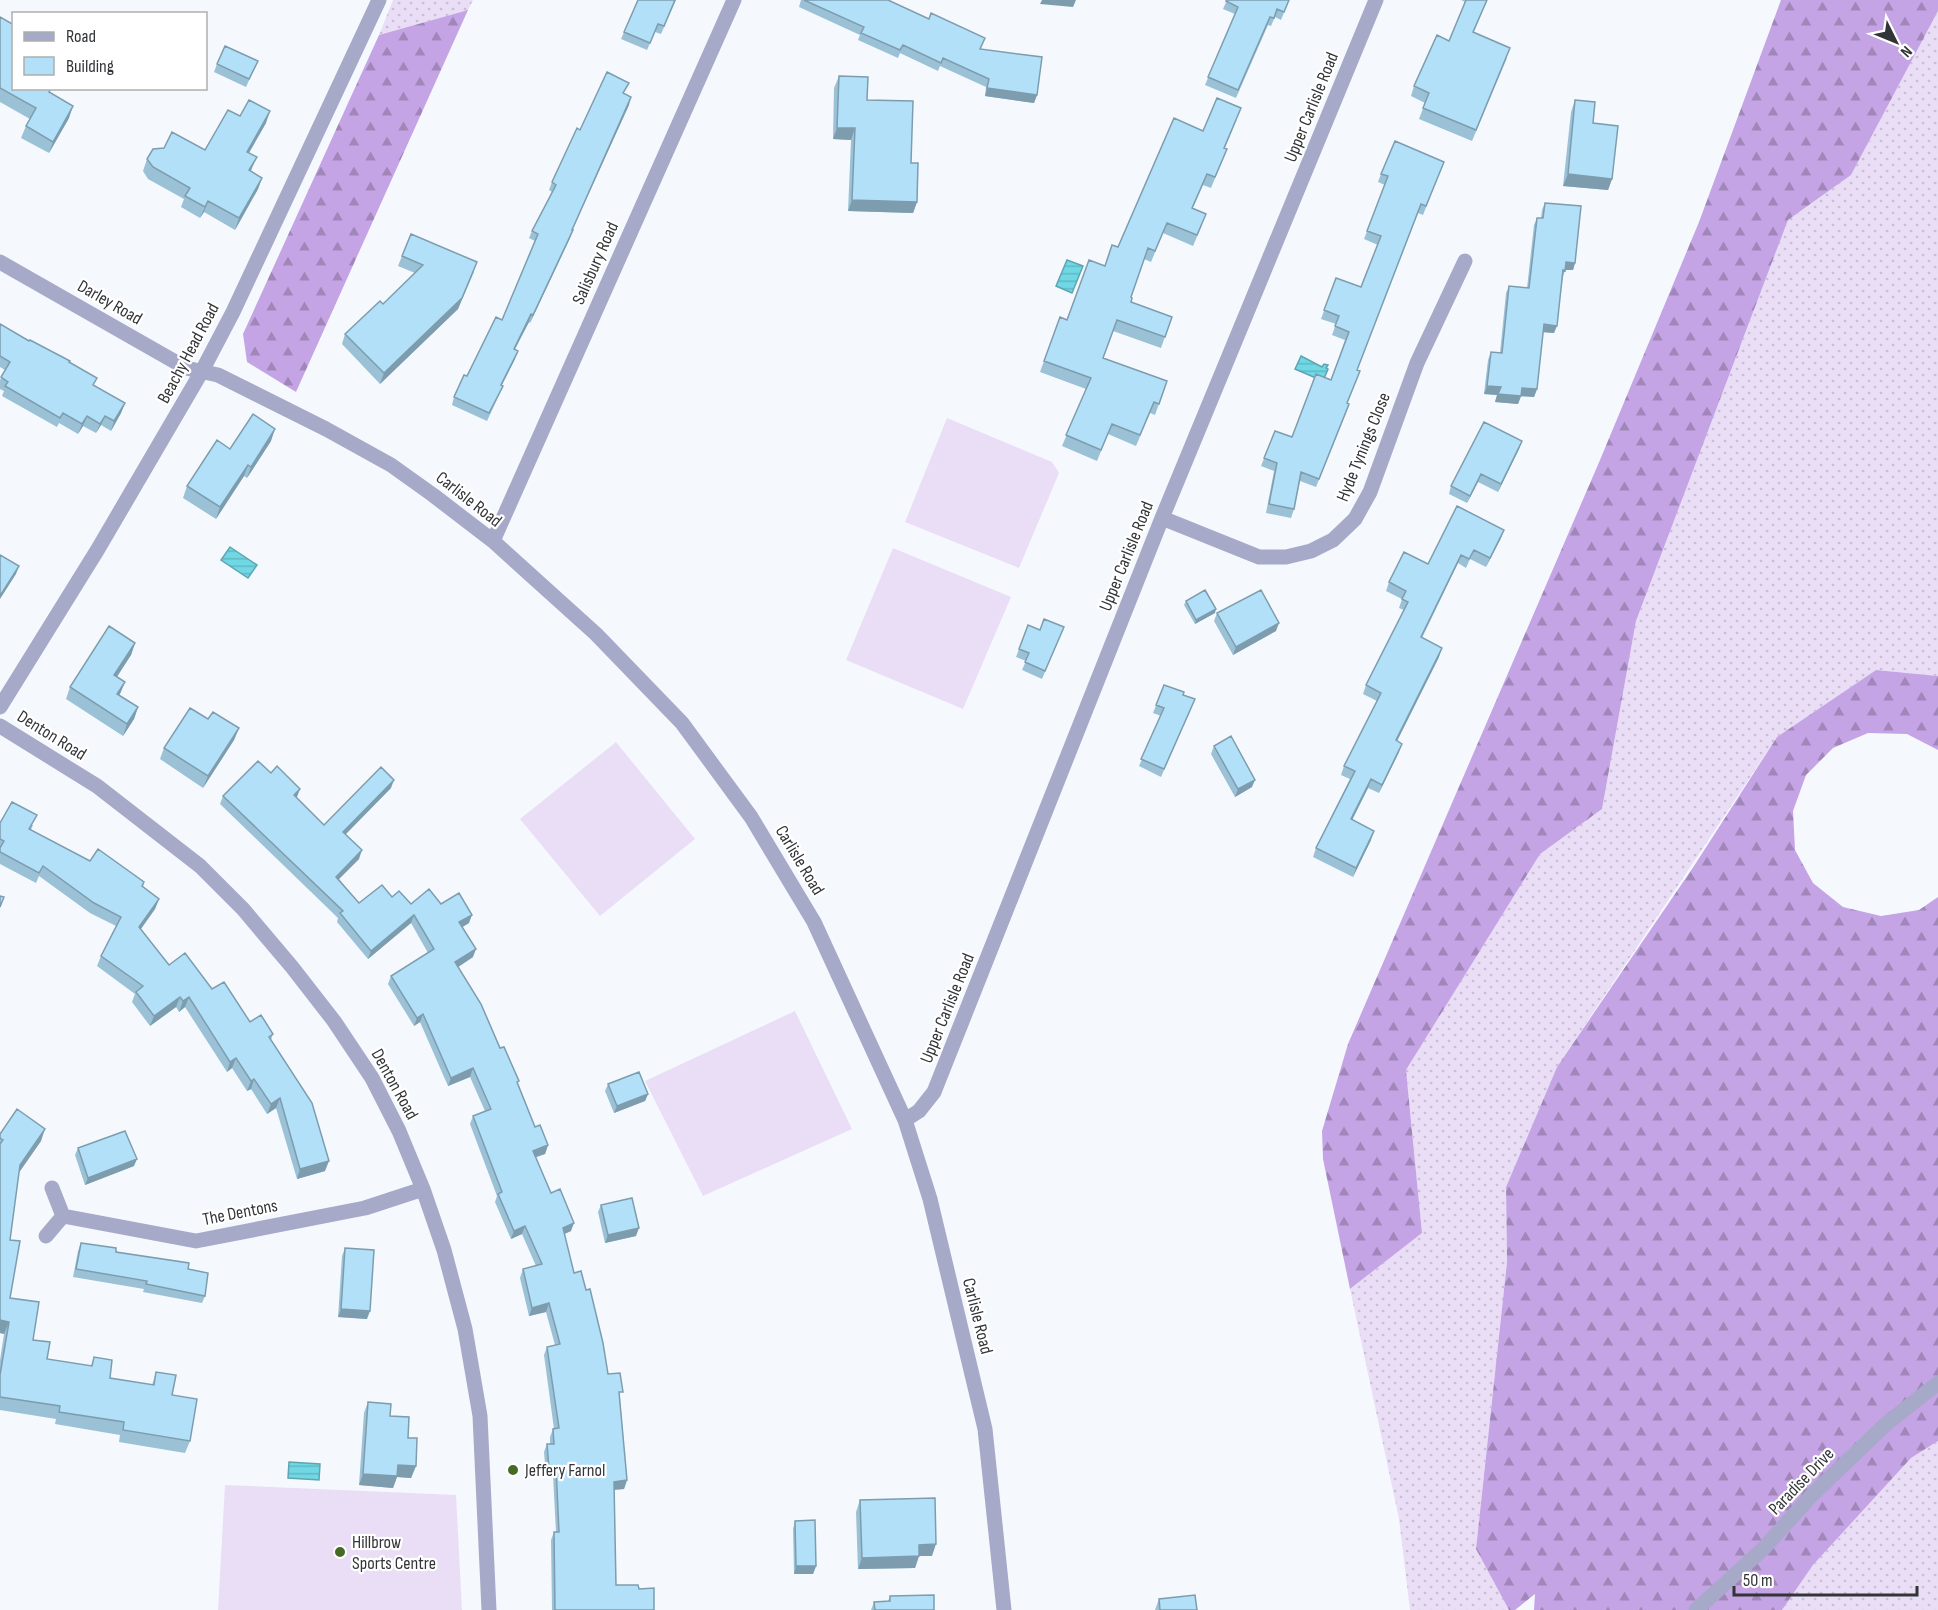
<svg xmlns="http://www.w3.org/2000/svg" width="1938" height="1610" viewBox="0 0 1938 1610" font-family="'Sofia Sans Condensed',sans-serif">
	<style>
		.grass { fill: url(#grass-dots) }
		.forest { fill: url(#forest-firs) }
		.garden { fill: #eadef7 }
		.water { fill: url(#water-rules); stroke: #5da6b1; stroke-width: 1.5 }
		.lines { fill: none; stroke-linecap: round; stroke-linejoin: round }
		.minor { stroke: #a7a9c8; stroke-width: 15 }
		.wall { fill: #9ac1d6 }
		.shaded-wall { fill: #7d9dae }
		.building { fill: #b3e0f9; stroke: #7d9dae; stroke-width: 1.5 }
		.poi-dot { fill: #466a23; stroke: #fff; stroke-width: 2 }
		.labels { text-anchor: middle; stroke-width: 4.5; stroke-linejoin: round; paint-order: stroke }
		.street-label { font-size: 18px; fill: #323437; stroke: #fff }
		.poi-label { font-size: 18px; fill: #323437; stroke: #fff; text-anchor: start }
	</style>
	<defs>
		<pattern id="grass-dots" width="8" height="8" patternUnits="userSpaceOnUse" patternTransform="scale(1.5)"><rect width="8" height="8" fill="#eadef7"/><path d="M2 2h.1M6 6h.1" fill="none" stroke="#c9bfd4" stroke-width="1.8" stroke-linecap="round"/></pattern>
		<pattern id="forest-firs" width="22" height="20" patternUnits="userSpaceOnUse" patternTransform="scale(1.5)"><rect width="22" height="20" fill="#c5a4e5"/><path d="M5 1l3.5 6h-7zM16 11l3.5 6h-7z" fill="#a186ba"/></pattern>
		<pattern id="water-rules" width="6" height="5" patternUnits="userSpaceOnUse" patternTransform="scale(1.5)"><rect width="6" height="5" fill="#70d7e5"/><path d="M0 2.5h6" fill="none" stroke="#61b9c5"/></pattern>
	</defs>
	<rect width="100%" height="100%" fill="#f5f9fe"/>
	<!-- grass -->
	<path class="grass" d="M393,0H473L468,10L379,35Z
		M1938,11V676L1876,670L1777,737L1557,1067L1506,1187L1507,1262L1476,1549L1509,1610H1410L1399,1519L1350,1289L1422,1233L1406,1070L1540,853L1602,809L1636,621L1788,220L1851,175Z
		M1938,1441V1610H1782L1813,1565L1911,1458Z"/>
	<!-- forest -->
	<path class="forest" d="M1781,0H1938V11L1851,175L1788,220L1636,621L1602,809L1540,854L1406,1070L1422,1233L1350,1289L1323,1159L1322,1131L1348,1044L1600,460L1699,222Z
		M468,10L296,392L247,362L243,334L379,35Z
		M1876,670L1938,676V750L1907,734L1868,733L1833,748L1806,775L1793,811L1795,850L1813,883L1843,907L1881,916L1919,910L1938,897V1441L1911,1458L1813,1565L1782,1610H1534L1535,1594L1515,1610H1509L1476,1549L1507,1262L1506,1187L1557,1067L1694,866L1777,737Z"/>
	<!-- garden -->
	<path class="garden" d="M947,418L1052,462L1059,473L1019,568L905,522Z
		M893,548L1011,597L963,709L846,660Z
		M616,742L695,839L600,916L520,819Z
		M795,1011L852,1129L703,1196L645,1081Z
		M225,1485L456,1495L462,1610H218Z"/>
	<!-- water -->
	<path class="water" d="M1067,260L1083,266L1072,293L1056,286Z
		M1301,356L1322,367L1324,364L1328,365L1326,368L1328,369L1323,381L1295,369Z
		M230,547L257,565L248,578L221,560Z
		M289,1462L320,1464L319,1480L288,1478Z"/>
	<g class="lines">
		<!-- minor -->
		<path class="minor" d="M0,262L186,368L218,375L326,429L391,465L433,495L493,541L596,634L682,723L751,817L814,922L905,1120L930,1199L985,1429L1004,1610
			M1162,518L1259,557H1286L1311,551L1333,540L1355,519L1370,492L1417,363L1465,261
			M493,541L734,0
			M0,707L98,549L202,371L233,312L379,0
			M0,726L97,786L200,866L243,909L292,967L334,1021L372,1078L399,1131L423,1189L444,1250L465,1329L480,1416L489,1610
			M905,1120L919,1111L934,1092L1162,518L1376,0
			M63,1216L196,1241L365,1208L423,1189
			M46,1236L63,1216L52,1188
			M1696,1610L1764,1548L1811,1496L1886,1424L1938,1383"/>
	</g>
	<!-- wall -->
	<path class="wall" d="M638,0H676L661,34L655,32L647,50L621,39Z
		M801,0H888L981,49L1037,95L1034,103L985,96L986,87L940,66L938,71L900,53L898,58L858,40L860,35L799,7Z
		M1227,0H1289L1281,20L1275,17L1271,26L1268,25L1236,98L1205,85L1235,14L1223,9Z
		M1461,0H1487L1474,32L1507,58L1472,141L1419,119L1425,103L1411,96L1414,86L1449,41L1465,2Z
		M0,17L51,93L69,118L49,153L21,138L26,126L30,119L0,102Z
		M258,61L246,87L214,72L217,64Z
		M839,76L867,100L911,163L917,202L913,213L848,211L851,140L833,139L834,88Z
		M624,94L629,105L572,230H573L570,238L530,323L529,322L514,349L515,359L502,385L503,386L500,393L487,421L452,405L454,397L502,320L535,241L529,238L532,231L552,192L549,190L552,182L580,130Z
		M1575,100L1593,123L1612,179L1608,190L1563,186L1571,112Z
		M240,116L266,123L249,153L252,168L251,171L262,178L258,189L235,230L204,212L200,218L181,207L184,199L148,179L143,171L147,159L205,150Z
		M1237,119L1225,148L1223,159L1211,188L1203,185L1193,208L1202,225L1193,246L1163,233L1151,262L1144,259L1131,297V302L1172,317L1161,348L1113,331L1103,358L1167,381L1155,415L1150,413L1136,446L1108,434L1097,461L1062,446L1086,389L1040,372L1060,317L1067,320L1105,266L1203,131Z
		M1444,162L1423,215L1418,213L1357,370L1347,404L1346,413L1316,487L1300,481L1294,509L1291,518L1266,513L1274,471L1261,466L1275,431L1292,437L1331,380L1345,340L1332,335L1336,324L1321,319L1336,278L1361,287L1378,245L1364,239L1385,185L1378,182L1381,174Z
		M1545,203L1575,263L1573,270H1565L1563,277L1554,333L1543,332L1537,389L1534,397L1521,396L1518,404L1495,402L1497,395L1484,394L1488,360L1491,352L1500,353L1506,293L1509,286L1527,288L1534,225L1537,218H1541L1542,210Z
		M402,256L474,272L458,309L380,384L342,344L345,334L383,304L415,273L398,266Z
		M0,324L69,363L94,386L125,403L121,413L111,431L101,425L96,433L83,426L78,434L59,423L57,427L2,396L4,391L0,389V380L5,370L0,367Z
		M271,441L247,478L244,476L216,519L183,498L187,486L230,449Z
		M1522,441L1519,449L1498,492L1478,482L1467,503L1449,494L1451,486Z
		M1501,538L1486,567L1470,559L1466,568L1458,563L1422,638L1439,657L1397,741L1399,752L1379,793L1368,788L1352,820L1371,840L1353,877L1313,857L1316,848L1350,779L1341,775L1344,766L1377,701L1363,694L1366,685L1404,610L1399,608L1402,599L1386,591L1389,582L1428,564Z
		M1186,601L1215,613L1195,624L1184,605Z
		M1217,613L1276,631L1233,655L1214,621Z
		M1028,625L1040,630L1064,627L1042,679L1022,670L1026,661L1016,657Z
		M135,643L131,655L117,677L125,682L119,695L138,707L134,719L123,736L66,699L70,687Z
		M1164,685L1183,695L1192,707L1161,777L1139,766L1161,716L1153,713Z
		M208,719L239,728L234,740L203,788L160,759L164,748Z
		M1214,746L1252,787L1235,797L1211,754Z
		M391,788L345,835L359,859L339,879L359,903L392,897L411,904H441L469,923L462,927L473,957L458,967L500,1048L518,1084L535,1127L548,1145L545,1154L536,1157L551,1193L571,1231L564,1234L574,1273L608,1374L620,1400L627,1480L624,1489L614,1490L616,1585L639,1589L654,1610H552L551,1540L554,1532H556L553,1475L546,1476L544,1452L547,1444H550V1437L553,1429H554L544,1355L547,1347L555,1345L546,1312L529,1316L520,1278L523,1269L536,1266L522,1234L511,1239L495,1202L497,1196L470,1124L473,1116L485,1111L470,1077L448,1086L420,1022L414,1026L388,984L391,976L428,953L411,923L368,959L337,922L338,918L220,804L223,796L297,798L324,825Z
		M0,823L33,825L31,830L90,861L144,882L143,887L159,899L155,909L141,929L169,965L212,989L250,1022L273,1034L271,1040L325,1171L297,1179L276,1108L267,1114L251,1089L247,1091L232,1068L227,1072L185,1007L179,1012L176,1007L150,1026L132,1002L135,994L97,966L101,956L116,926L90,913L39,876L36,883L0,864Z
		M608,1084L648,1094L645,1101L614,1113L605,1091Z
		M0,1134L41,1141L19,1172L10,1240V1298L33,1340L47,1359L91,1366L94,1357L110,1378L152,1385L156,1372L172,1395L190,1441L185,1453L119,1442L120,1435L55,1424L56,1419L0,1410V1360L4,1334L0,1333Z
		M78,1148L134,1166L85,1185L75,1155Z
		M601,1205L636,1236L605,1243L598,1212Z
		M81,1243L188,1269L205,1296L202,1303L143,1292L144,1289L73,1277L78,1251Z
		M345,1248L367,1319L338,1317L342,1256Z
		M368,1402L390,1416L408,1438L416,1466L411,1478L397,1477L393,1488L359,1485L364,1413Z
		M860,1500L932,1556H919L915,1568L858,1569L856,1512Z
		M795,1521L816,1566L813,1574H794L793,1529Z
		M890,1596L934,1610H871L874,1602L888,1601Z
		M1159,1599L1197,1610H1155Z"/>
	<!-- shaded-wall -->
	<path class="shaded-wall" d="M1042,0H1076L1073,7L1040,4Z
		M987,88L1037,95L1034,103L985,96Z
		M631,97L629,105L569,237L572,230Z
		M73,106L69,118L49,153L53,142Z
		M270,111L266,123L243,163L247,152Z
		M837,128H855L851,140L833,139Z
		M257,157L252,168L245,182L249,170Z
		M1568,174L1612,179L1608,190L1563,186Z
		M262,178L258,189L235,230L239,218Z
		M852,200L917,202L913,213L848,211Z
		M208,201L204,212L200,218L205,207Z
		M573,230L570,238L530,323L533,315Z
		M477,262L458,309L380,384L384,373Z
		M1566,262L1575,263L1573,270H1563Z
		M531,314L529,322L511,357L514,349Z
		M1544,324L1557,326L1554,333L1541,332Z
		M518,351L515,359L498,392L501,385Z
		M1487,386L1501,387L1521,396L1518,404L1495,402L1497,395L1484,394Z
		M1522,388L1537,389L1534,397L1519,396Z
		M125,403L121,413L111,431L114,421Z
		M87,416L83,426L78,434L82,424Z
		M105,416L101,425L96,433L100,424Z
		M275,429L271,441L247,478L251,467Z
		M1522,441L1519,449L1498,492L1501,484Z
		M248,465L244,476L216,519L220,507Z
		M1481,474L1478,482L1467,503L1470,496Z
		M1504,530L1501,538L1486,567L1490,558Z
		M1461,555L1458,563L1417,646L1421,637Z
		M19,566L16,574L0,599V596Z
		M1216,609L1215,613L1195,624L1196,620Z
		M1279,623L1276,631L1233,655L1236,647Z
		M135,643L131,655L110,687L114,675Z
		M1442,648L1439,657L1393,749L1396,740Z
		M125,682L120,694L113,705L117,694Z
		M138,707L134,719L123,736L127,724Z
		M239,728L234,740L203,788L208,776Z
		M1402,744L1399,752L1379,793L1382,785Z
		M1371,779L1368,788L1348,828L1351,819Z
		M394,780L391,788L340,840L343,832Z
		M1255,780L1252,787L1235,797L1238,789Z
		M300,789L297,797L291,803L294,795Z
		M1374,831L1371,840L1353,877L1356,868Z
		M362,850L359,859L333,885L336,877Z
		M159,899L155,909L135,937L139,927Z
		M414,915L411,923L368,959L371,951Z
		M472,915L469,923L456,931L459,922Z
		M476,949L473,957L452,971L455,962Z
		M180,997L176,1007L150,1026L154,1016Z
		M189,997L185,1007L179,1012L183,1001Z
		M423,1014L420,1022L414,1026L417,1018Z
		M236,1058L232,1068L227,1072L230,1062Z
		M473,1068L470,1077L448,1086L451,1078Z
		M254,1079L251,1089L247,1091L251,1081Z
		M648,1094L645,1101L614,1113L617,1106Z
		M280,1098L276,1108L267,1114L271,1104Z
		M45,1129L41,1141L16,1177L20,1165Z
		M548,1145L545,1154L530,1159L533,1151Z
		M137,1159L134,1166L85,1185L88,1178Z
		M329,1161L325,1171L297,1179L300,1169Z
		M574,1223L571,1231L560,1236L563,1228Z
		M525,1226L522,1234L511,1239L514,1231Z
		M639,1228L636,1236L605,1243L608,1235Z
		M549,1303L546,1312L529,1316L532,1308Z
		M341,1309L370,1311L367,1319L338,1317Z
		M0,1320L9,1322L4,1334L0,1333Z
		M398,1465L416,1466L411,1478L397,1477L393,1488L359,1485L363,1474Z
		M556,1467L553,1475L546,1476L549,1468Z
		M627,1480L624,1489L611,1490L614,1482Z
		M936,1544L932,1556H919L915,1568L858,1569L862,1558L919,1545Z
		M796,1566H816L813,1574H794Z"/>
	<!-- building -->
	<path class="building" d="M638,0H675L664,26L658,24L650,43L624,32Z
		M804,0H888L929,19L931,13L985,38L980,49L1042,57L1037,95L987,88L989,79L943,58L941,63L903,45L900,50L861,33L864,27Z
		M1227,0H1289L1284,12L1277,9L1274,18L1270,17L1238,90L1208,77L1238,7L1226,1Z
		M1466,0H1487L1473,32L1510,48L1476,130L1423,108L1429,93L1414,86L1437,35L1449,41Z
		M0,17L14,25V88H51L49,92L73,106L53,142L26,126L36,108L0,88Z
		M225,46L258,61L249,79L217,64Z
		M607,72L629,83L623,93L631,97L572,230H573L533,315L531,314L514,349L518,351L501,385L503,386L489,413L454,397L464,375L467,376L496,317L502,320L538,234L532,231L556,185L552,182L577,128L580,130Z
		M839,76L868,77L867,100L913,101L911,163H918L917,202L852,200L855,128H837Z
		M1217,98L1241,108L1224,148L1227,149L1215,177L1207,174L1192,208L1206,214L1197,235L1167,223L1155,251L1148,248L1131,297L1132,298L1131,302L1172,317L1165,337L1117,320L1103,358L1167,381L1159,404L1154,402L1140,435L1112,424L1101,450L1066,435L1091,378L1044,361L1060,317L1067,320L1089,260L1105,266L1112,245L1118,247L1174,118L1203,131Z
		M249,100L270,111L247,152L257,157L249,170L262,178L239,218L208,201L205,207L185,196L190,188L153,167L147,159L153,149L164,148L172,132L205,150L228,110L240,116Z
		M1575,100L1595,102L1593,123L1618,126L1612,179L1568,174Z
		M1395,141L1444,162L1426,206L1421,204L1357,370L1360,371L1347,403L1349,404L1319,479L1301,472L1294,509L1269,504L1277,463L1264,458L1275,431L1292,437L1316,374L1331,380L1349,332L1335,326L1339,316L1324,310L1336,278L1361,287L1381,236L1367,231L1388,176L1381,174Z
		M1545,203L1581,206L1575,263L1566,262L1565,271L1563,270L1557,326L1544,324L1537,389L1522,388L1521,396L1498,394L1501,387L1487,386L1491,352L1502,353L1509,286L1529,288L1537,218H1543Z
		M411,234L477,262L462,298L384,373L345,334L380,301L383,304L423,265L402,256Z
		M0,324L29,341L30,340L70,361L69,362L97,378L93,385L125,403L114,421L105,416L100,424L87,416L82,424L63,413L60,418L5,386L8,382L1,377L10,362L0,356Z
		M253,414L275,429L251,467L248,465L220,507L187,486L217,440L230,449Z
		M1484,422L1522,441L1501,484L1481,474L1470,496L1451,486Z
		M1457,506L1504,530L1490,558L1474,550L1469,559L1461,555L1421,637L1442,648L1396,740L1402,744L1382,785L1371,779L1351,819L1374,831L1356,868L1316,848L1355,771L1344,766L1381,693L1366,685L1408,602L1402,599L1406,591L1389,582L1404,552L1428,564Z
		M0,555L19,566L0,596Z
		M1205,590L1216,609L1196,620L1186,601Z
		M1261,590L1279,623L1236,647L1217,613Z
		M1044,619L1064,627L1045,671L1025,662L1029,653L1019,649L1028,625L1040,630Z
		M109,626L135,643L114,675L125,682L117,694L138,707L127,724L70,687Z
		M1164,685L1184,692L1183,695L1195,699L1164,769L1141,759L1164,708L1156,705Z
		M190,708L208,719L213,712L239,728L208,776L164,748Z
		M1231,736L1255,780L1238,789L1214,746Z
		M258,761L271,773L277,766L300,789L294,795L324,825L381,767L394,780L343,832L362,850L336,877L359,903L382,885L392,897L399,891L411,904L429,889L441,904L459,893L472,915L459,922L476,949L455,962L481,1004L500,1048L504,1047L519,1081L517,1082L535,1127L540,1125L548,1145L533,1151L551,1193L560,1189L574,1223L563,1228L574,1273L581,1271L586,1290L590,1289L603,1343L608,1374L620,1373L623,1392H619L627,1480L614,1482L616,1585H638L639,1589L654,1588V1610H555L554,1532H559L556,1467L549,1468L547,1444H554L553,1429L559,1428L547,1347L560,1344L549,1303L532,1308L523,1269L542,1264L525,1226L514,1231L498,1194L502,1192L473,1116L491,1109L473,1068L451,1078L423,1014L417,1018L391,976L434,949L414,915L371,951L340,913L343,911L223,796Z
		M12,802L37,815L29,829L90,861L98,849L144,882L142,886L159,899L139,927L169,965L185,953L212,989L224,982L250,1022L261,1015L273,1034L269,1037L312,1103L329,1161L300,1169L280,1098L271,1104L254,1079L251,1081L236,1058L230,1062L189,997L183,1001L180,997L154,1016L136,992L143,986L101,956L121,917L94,903L43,866L39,873L0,852V848L4,841L0,839V823Z
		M0,896L4,897L0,907Z
		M639,1072L648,1094L617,1106L608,1084Z
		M17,1109L45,1129L20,1165L10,1240L20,1241L10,1298L39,1302L33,1340L50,1342L47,1359L92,1366L94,1357L112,1360L110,1378L154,1385L156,1372L176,1375L172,1395L197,1399L190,1441L123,1430L124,1422L59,1412L60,1406L0,1397V1375L9,1322L0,1320V1144L3,1140L0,1138V1134Z
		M125,1131L137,1159L88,1178L78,1148Z
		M632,1198L639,1228L608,1235L601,1205Z
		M81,1243L116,1248V1252L189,1263L188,1269L208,1273L205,1296L146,1284L147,1281L76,1269Z
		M345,1248L374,1250L370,1311L341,1309Z
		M368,1402L391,1404L390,1416L409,1417L408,1438H417L416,1466L398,1465L397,1476L363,1474Z
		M935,1498L936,1544L919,1545V1556L862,1558L860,1500Z
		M815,1520L816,1566H796L795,1521Z
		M934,1595V1610H875L874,1602L890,1601V1596Z
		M1195,1595L1197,1610H1160L1159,1599Z"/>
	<!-- markers -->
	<g class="poi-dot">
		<circle cx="513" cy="1470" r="6"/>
		<circle cx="340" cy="1552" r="6"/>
	</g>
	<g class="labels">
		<!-- street labels -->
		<g class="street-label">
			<text transform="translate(1311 107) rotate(-68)" y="6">Upper Carlisle Road</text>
			<text transform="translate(595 263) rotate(-66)" y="6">Salisbury Road</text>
			<text transform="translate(110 302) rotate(30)" y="6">Darley Road</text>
			<text transform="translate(188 353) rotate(-62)" y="6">Beachy Head Road</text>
			<text transform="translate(1363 447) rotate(-68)" y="6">Hyde Tynings Close</text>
			<text transform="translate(469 499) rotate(38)" y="6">Carlisle Road</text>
			<text transform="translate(1126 556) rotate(-68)" y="6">Upper Carlisle Road</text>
			<text transform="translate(52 735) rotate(32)" y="6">Denton Road</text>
			<text transform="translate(800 860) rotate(59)" y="6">Carlisle Road</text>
			<text transform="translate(947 1008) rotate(-68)" y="6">Upper Carlisle Road</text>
			<text transform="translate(395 1084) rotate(61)" y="6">Denton Road</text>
			<text transform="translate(240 1212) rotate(-11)" y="6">The Dentons</text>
			<text transform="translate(978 1316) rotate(76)" y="6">Carlisle Road</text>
			<text transform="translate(1801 1481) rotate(-46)" y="6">Paradise Drive</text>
		</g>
		<!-- poi labels -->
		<g class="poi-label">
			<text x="525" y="1476">Jeffery Farnol</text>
			<text x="352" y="1548">Hillbrow<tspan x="352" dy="21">Sports Centre</tspan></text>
		</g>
	</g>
	<!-- legend -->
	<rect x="12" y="12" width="195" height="78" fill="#ffffff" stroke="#adaeaf" stroke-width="1.5"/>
	<rect x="24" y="32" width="30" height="9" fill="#a7a9c8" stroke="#adaeaf" stroke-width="1.5"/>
	<text x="66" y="42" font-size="18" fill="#323437">Road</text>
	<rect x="24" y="57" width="30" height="18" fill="#b3e0f9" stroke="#adaeaf" stroke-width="1.5"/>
	<text x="66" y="72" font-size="18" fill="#323437">Building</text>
	<!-- north arrow -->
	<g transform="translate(1896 42) rotate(133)" stroke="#ffffff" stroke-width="4.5" paint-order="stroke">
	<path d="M0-4.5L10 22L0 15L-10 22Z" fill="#323437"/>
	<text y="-9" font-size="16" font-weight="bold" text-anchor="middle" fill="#323437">N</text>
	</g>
	<!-- scale -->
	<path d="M1734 1586v9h183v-9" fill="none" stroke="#323437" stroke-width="3"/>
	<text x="1743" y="1586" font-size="18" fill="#323437" stroke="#ffffff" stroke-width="4.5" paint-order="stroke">50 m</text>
</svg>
